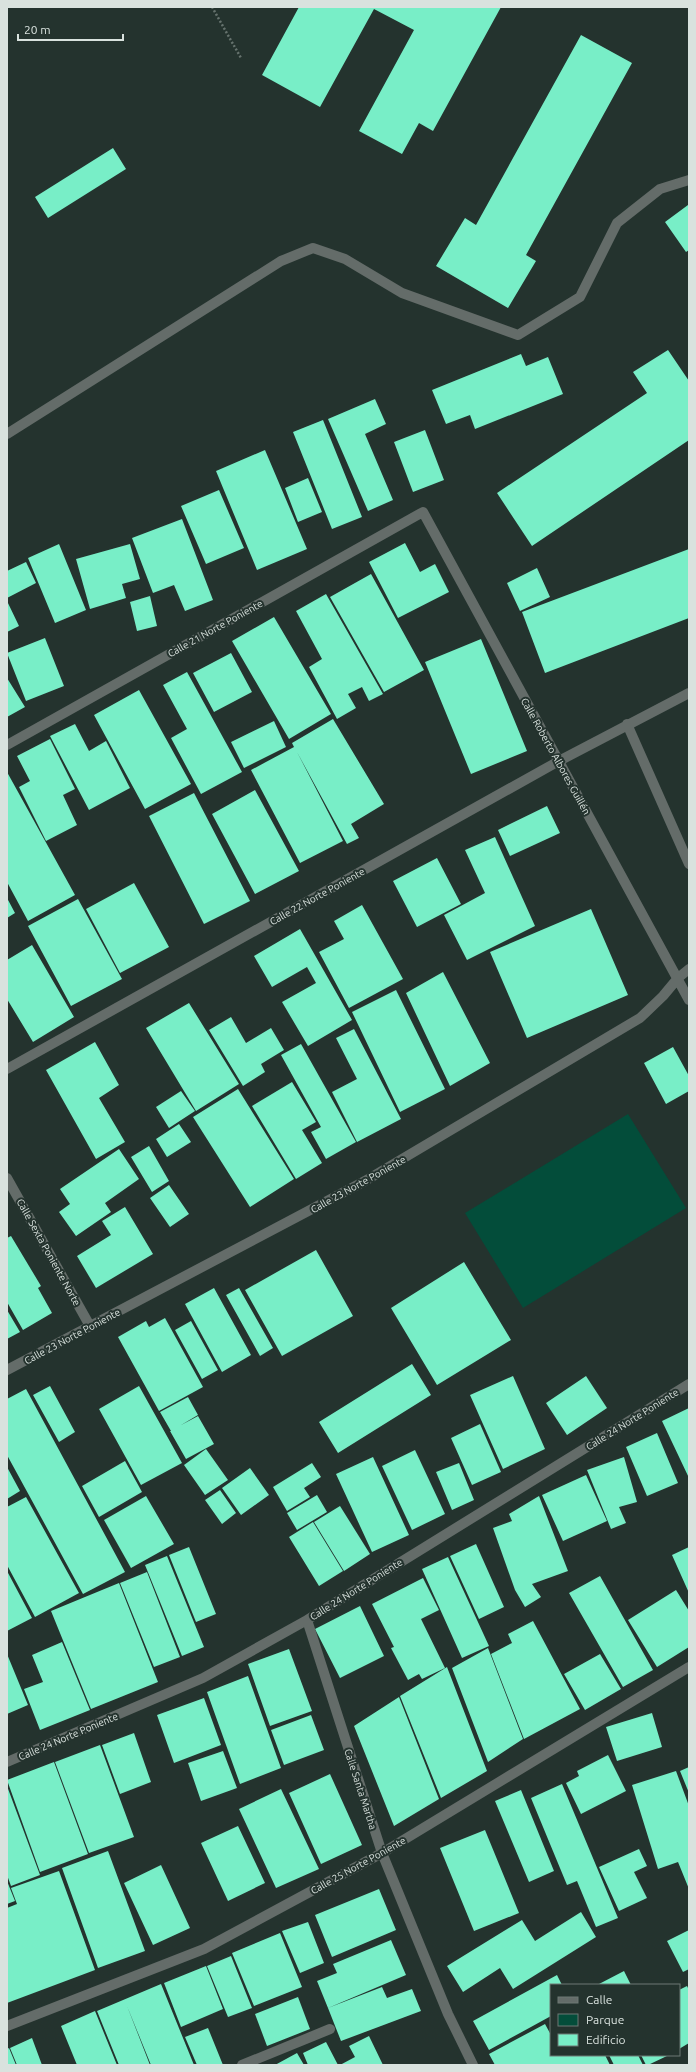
<svg xmlns="http://www.w3.org/2000/svg" width="696" height="2072" viewBox="0 0 696 2072" font-family="Ubuntu,sans-serif">
	<style>
		.green { fill: #034d3a }
		.building { fill: #78eec7 }
		.lines { fill: none; stroke-linecap: round; stroke-linejoin: round }
		.path { stroke: #66736e; stroke-width: 2.5; stroke-dasharray: 2 2; stroke-linecap: butt }
		.service { stroke: #646c69; stroke-width: 10 }
		.minor { stroke: #646c69; stroke-width: 10 }
		.labels { text-anchor: middle; stroke-width: 4; stroke-linejoin: round; paint-order: stroke }
		.street-label { font-size: 10px; fill: #d9e2de; stroke: #24332e }
	</style>
	<rect width="100%" height="100%" fill="#24332e"/>
	<!-- green -->
	<path class="green" d="M628,1114L686,1208L523,1308L465,1213Z"/>
	<!-- building -->
	<path class="building" d="M299,7H501L433,131L419,123L402,154L359,131L414,30L374,9L320,107L262,75Z
		M581,35L632,63L526,255L536,261L508,308L436,266L465,218L476,225Z
		M113,148L126,169L48,218L35,197Z
		M688,205L689,250L686,252L665,222Z
		M668,350L689,381V440L532,546L497,493L647,393L633,372Z
		M521,354L526,366L548,357L563,394L475,429L470,415L446,424L432,390Z
		M375,399L386,424L365,434L393,500L368,511L328,419Z
		M323,420L362,517L332,529L293,432Z
		M425,430L444,480L413,492L394,442Z
		M265,450L307,549L257,570L216,471Z
		M308,478L322,512L298,522L285,488Z
		M219,490L244,548L206,564L181,506Z
		M182,519L213,600L185,611L174,585L153,593L132,538Z
		M405,543L420,572L435,564L449,592L398,618L369,562Z
		M59,544L86,610L55,623L28,558Z
		M130,544L140,579L122,584L126,598L90,609L76,559Z
		M689,549V618L545,673L522,612Z
		M26,562L36,583L7,598V571Z
		M537,568L550,597L520,611L507,583Z
		M371,574L424,670L384,692L330,597Z
		M326,594L383,694L369,701L362,687L348,694L356,708L337,719L309,667L322,659L296,611Z
		M150,596L157,626L137,631L130,602Z
		M7,601L19,626L7,632Z
		M274,617L331,714L289,739L232,641Z
		M45,638L64,686L26,701L7,653Z
		M481,639L527,751L471,774L425,662Z
		M231,653L252,692L214,712L193,673Z
		M187,672L242,772L201,794L171,738L187,729L163,685Z
		M7,678L25,707L7,717Z
		M139,690L191,784L145,809L94,715Z
		M333,719L384,804L351,824L359,838L347,844L297,752L343,841L300,863L251,770L294,747L292,743Z
		M274,721L286,747L244,768L231,742Z
		M75,724L89,751L106,741L130,788L89,810L50,736Z
		M50,739L75,789L63,795L77,825L46,841L19,787L30,781L17,756Z
		M7,772L75,895L28,921L7,882Z
		M255,790L299,871L255,894L212,814Z
		M194,793L250,901L204,924L149,816Z
		M547,806L560,833L510,856L498,830Z
		M495,837L535,926L467,960L444,915L485,893L465,850Z
		M437,858L461,904L417,927L393,881Z
		M134,883L169,947L120,973L86,909Z
		M7,898L15,913L7,918Z
		M78,899L122,979L71,1006L28,926Z
		M362,905L403,979L349,1008L319,952L344,939L334,921Z
		M591,909L628,995L527,1038L490,952Z
		M300,929L352,1020L308,1046L282,1002L316,983L307,967L272,987L254,956Z
		M32,945L74,1017L33,1042L7,999V960Z
		M443,972L490,1063L450,1086L406,993Z
		M396,990L445,1089L400,1112L352,1012Z
		M189,1003L239,1084L196,1111L146,1028Z
		M231,1017L246,1043L271,1028L284,1050L261,1064L265,1072L243,1086L209,1030Z
		M354,1029L401,1119L357,1142L332,1092L357,1079L336,1038Z
		M95,1042L119,1085L99,1098L125,1142L96,1159L46,1070Z
		M301,1044L356,1142L326,1159L311,1132L321,1127L281,1055Z
		M673,1047L689,1076V1091L666,1104L644,1063Z
		M292,1082L316,1122L302,1130L322,1163L296,1179L252,1106Z
		M238,1089L294,1179L250,1207L193,1117Z
		M181,1091L195,1111L169,1128L156,1107Z
		M179,1124L191,1142L167,1157L156,1139Z
		M149,1146L169,1181L152,1192L131,1157Z
		M119,1149L139,1179L105,1203L111,1212L76,1236L59,1212L70,1204L60,1189Z
		M169,1185L189,1214L170,1227L150,1198Z
		M125,1207L153,1254L96,1288L77,1256L111,1235L102,1221Z
		M11,1236L41,1286L38,1288L52,1313L23,1330L7,1302V1238Z
		M316,1250L353,1316L282,1356L245,1290Z
		M464,1262L511,1340L437,1385L391,1308Z
		M214,1288L251,1355L222,1372L185,1304Z
		M239,1288L273,1348L260,1356L226,1295Z
		M7,1310L20,1332L7,1339Z
		M165,1318L203,1387L159,1411L118,1337L146,1321L149,1327Z
		M191,1321L218,1370L202,1379L175,1330Z
		M412,1364L431,1395L338,1453L319,1422Z
		M513,1376L545,1449L503,1469L470,1395Z
		M586,1376L607,1408L567,1435L546,1403Z
		M50,1386L75,1432L59,1442L33,1395Z
		M139,1386L182,1463L141,1485L99,1409Z
		M26,1389L125,1572L83,1594L7,1455V1399Z
		M188,1397L198,1415L171,1431L160,1412Z
		M689,1408V1478L662,1421Z
		M198,1416L214,1444L186,1459L170,1431Z
		M480,1424L501,1472L472,1485L451,1438Z
		M657,1433L678,1483L647,1496L626,1447Z
		M206,1449L228,1480L205,1495L184,1465Z
		M415,1450L445,1514L412,1530L382,1466Z
		M373,1457L409,1535L372,1552L336,1474Z
		M624,1457L637,1502L619,1507L626,1523L611,1529L587,1470Z
		M125,1461L142,1492L99,1517L82,1486Z
		M312,1463L321,1477L304,1488L310,1497L287,1511L273,1487Z
		M459,1463L474,1500L452,1510L436,1472Z
		M7,1467L20,1491L7,1499Z
		M250,1468L269,1495L241,1515L222,1488Z
		M586,1475L607,1521L563,1541L542,1495Z
		M220,1490L236,1513L222,1524L205,1500Z
		M317,1495L327,1512L297,1530L287,1513Z
		M146,1496L174,1544L131,1568L104,1520Z
		M539,1496L568,1571L532,1584L541,1597L525,1607L515,1590L493,1528L512,1521L509,1514Z
		M26,1497L79,1593L35,1617L7,1565V1507Z
		M340,1506L370,1554L344,1571L314,1522Z
		M313,1522L343,1571L319,1586L289,1537Z
		M476,1544L504,1607L479,1619L450,1556Z
		M189,1547L216,1614L196,1622L169,1555Z
		M689,1547V1593L672,1555Z
		M167,1556L204,1647L182,1656L145,1565Z
		M448,1557L489,1646L462,1658L422,1569Z
		M7,1571L32,1618L7,1631Z
		M147,1572L180,1657L154,1667L120,1583Z
		M600,1576L653,1670L623,1687L569,1593Z
		M423,1578L439,1610L421,1619L445,1668L422,1679L419,1674L408,1680L391,1648L394,1647L372,1604Z
		M119,1583L158,1682L91,1709L51,1611Z
		M676,1590L689,1611V1647L657,1667L628,1620Z
		M360,1606L384,1656L340,1678L315,1629Z
		M533,1621L580,1709L524,1739L491,1654L512,1643L508,1634Z
		M62,1642L90,1710L40,1730L24,1689L43,1682L32,1655Z
		M488,1648L523,1739L488,1762L452,1668Z
		M289,1649L312,1711L270,1726L248,1664Z
		M7,1654L28,1705L7,1714Z
		M600,1654L621,1689L585,1710L564,1674Z
		M447,1667L487,1771L441,1798L400,1696Z
		M248,1676L281,1768L240,1784L207,1692Z
		M399,1697L439,1799L394,1826L354,1726Z
		M204,1698L221,1745L174,1763L157,1715Z
		M652,1713L662,1747L617,1761L606,1727Z
		M311,1715L324,1750L284,1765L271,1730Z
		M134,1733L151,1782L120,1794L102,1745Z
		M100,1745L134,1837L89,1853L55,1762Z
		M223,1751L237,1788L201,1801L188,1763Z
		M608,1755L626,1791L581,1814L566,1783L579,1776L577,1771Z
		M54,1762L88,1854L40,1872L7,1780Z
		M689,1767V1793L680,1771Z
		M676,1771L689,1806V1889L678,1862L658,1869L632,1785Z
		M330,1774L362,1845L321,1864L289,1793Z
		M562,1784L618,1918L596,1927L577,1881L567,1885L531,1798Z
		M7,1786L40,1875L11,1886L7,1875Z
		M281,1789L319,1869L276,1888L239,1809Z
		M521,1790L554,1871L529,1882L495,1801Z
		M238,1826L265,1883L228,1901L201,1843Z
		M485,1830L519,1913L474,1931L440,1848Z
		M639,1849L647,1866L634,1872L647,1898L619,1911L599,1867Z
		M108,1851L145,1951L98,1968L62,1868Z
		M161,1865L190,1928L153,1945L124,1883Z
		M59,1871L95,1970L7,2003V1908L17,1904L11,1888Z
		M7,1881L15,1901L7,1904Z
		M379,1889L396,1930L332,1957L315,1915Z
		M581,1912L596,1937L513,1989L500,1968L463,1992L447,1966L522,1920L535,1941Z
		M308,1922L324,1963L300,1973L282,1931Z
		M689,1930V1969L683,1972L667,1941Z
		M280,1933L302,1987L254,2006L232,1953Z
		M391,1940L406,1975L328,2008L317,1981L337,1973L333,1964Z
		M231,1956L252,2008L228,2017L207,1966Z
		M206,1966L223,2009L181,2027L164,1983Z
		M624,1971L631,1985H599V1984Z
		M557,1975L562,1985H551V2016L489,2050L473,2021Z
		M161,1984L194,2065H151L127,2006L150,2065H119L97,2011Z
		M687,1986L689,1990V2043L679,2049V1990Z
		M382,1987L387,1998L412,1989L421,2011L341,2041L328,2008Z
		M298,1997L310,2029L267,2046L255,2014Z
		M95,2011L117,2065H77L61,2026Z
		M545,2024L551,2035V2055H605L610,2065H495L489,2054Z
		M208,2028L223,2065H197L185,2037Z
		M369,2036L383,2065H340L355,2057L349,2046Z
		M32,2038L42,2065H17L10,2048Z
		M326,2042L338,2065H308L303,2053Z
		M9,2048L16,2065H7V2049Z
		M297,2053L304,2065H275Z
		M609,2055H638L643,2065H614Z
		M641,2055H669L648,2065H646Z"/>
	<g class="lines">
		<!-- path -->
		<path class="path" d="M212,7L241,58"/>
		<!-- service -->
		<path class="service" d="M7,434L281,261L313,248L345,259L402,293L518,335L580,297L617,223L660,189L689,180"/>
		<!-- minor -->
		<path class="minor" d="M627,724L689,864
			M7,745L423,512L689,1000
			M7,1069L559,761L689,693
			M7,1178L90,1326
			M7,1370L365,1181L640,1018L663,996L678,978L689,969
			M307,1620L382,1853L448,2014L473,2065
			M7,1762L203,1678L307,1620L689,1384
			M7,2026L204,1949L382,1853L689,1667
			M242,2065L330,2029"/>
	</g>
	<g class="labels">
		<!-- street labels -->
		<g class="street-label">
			<text transform="translate(215 628) rotate(-29)" y="4">Calle 21 Norte Poniente</text>
			<text transform="translate(556 756) rotate(61)" y="4">Calle Roberto Albores Guillén</text>
			<text transform="translate(317 896) rotate(-29)" y="4">Calle 22 Norte Poniente</text>
			<text transform="translate(358 1184) rotate(-29)" y="4">Calle 23 Norte Poniente</text>
			<text transform="translate(49 1252) rotate(61)" y="4">Calle Sexta Poniente Norte</text>
			<text transform="translate(72 1336) rotate(-28)" y="4">Calle 23 Norte Poniente</text>
			<text transform="translate(632 1419) rotate(-32)" y="4">Calle 24 Norte Poniente</text>
			<text transform="translate(356 1589) rotate(-32)" y="4">Calle 24 Norte Poniente</text>
			<text transform="translate(68 1736) rotate(-23)" y="4">Calle 24 Norte Poniente</text>
			<text transform="translate(361 1789) rotate(72)" y="4">Calle Santa Martha</text>
			<text transform="translate(358 1865) rotate(-29)" y="4">Calle 25 Norte Poniente</text>
		</g>
	</g>
	<!-- border -->
	<rect width="696" height="2072" fill="none" stroke="#d9e2de" stroke-width="16"/>
	<!-- legend -->
	<rect x="550" y="1984" width="130" height="72" fill="#24332e" stroke="#6c7974"/>
	<rect x="558" y="1997" width="20" height="6" fill="#646c69" stroke="#6c7974"/>
	<text x="586" y="2004" font-size="12" fill="#d9e2de">Calle</text>
	<rect x="558" y="2014" width="20" height="12" fill="#034d3a" stroke="#6c7974"/>
	<text x="586" y="2024" font-size="12" fill="#d9e2de">Parque</text>
	<rect x="558" y="2034" width="20" height="12" fill="#78eec7" stroke="#6c7974"/>
	<text x="586" y="2044" font-size="12" fill="#d9e2de">Edificio</text>
	<!-- scale -->
	<path d="M18 34v6h105v-6" fill="none" stroke="#d9e2de" stroke-width="2"/>
	<text x="24" y="34" font-size="12" fill="#d9e2de" stroke="#24332e" stroke-width="3" paint-order="stroke">20 m</text>
</svg>
